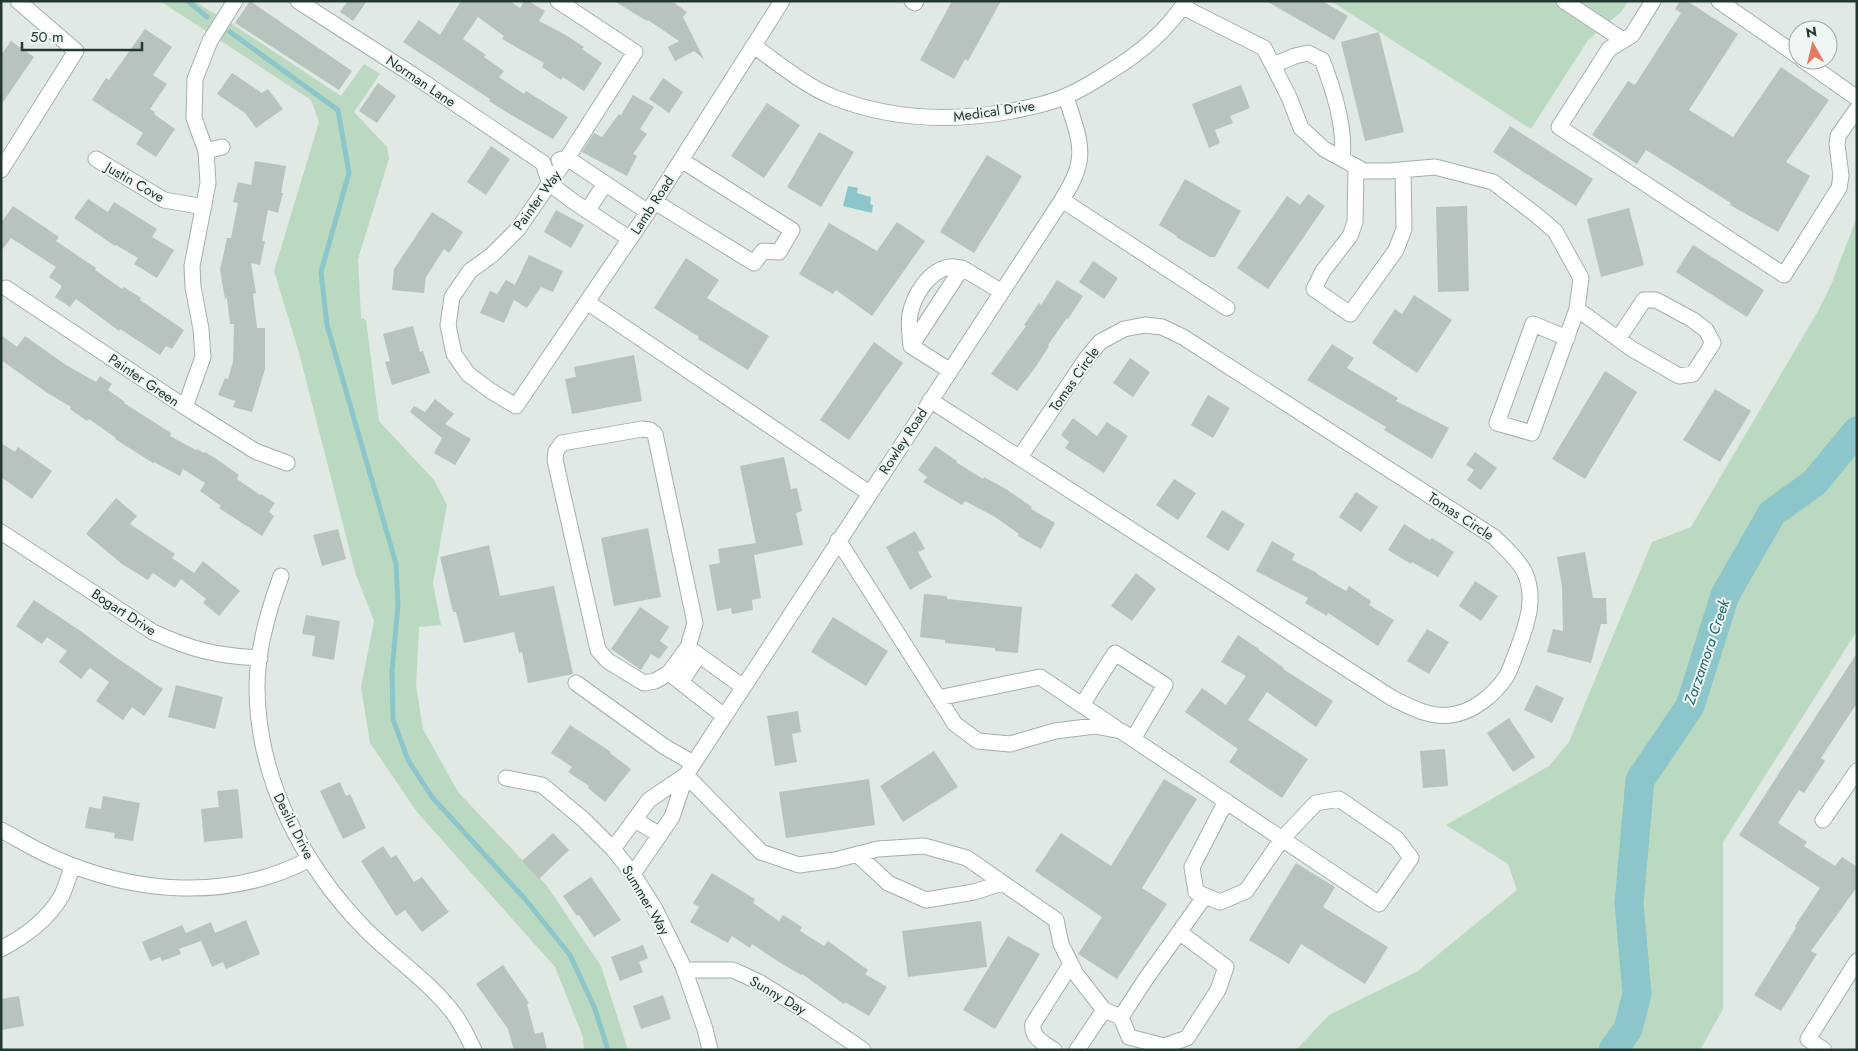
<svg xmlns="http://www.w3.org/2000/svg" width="1858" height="1051" viewBox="0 0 1858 1051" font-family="Jost,sans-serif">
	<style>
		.green { fill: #bbd9c0 }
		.water { fill: #8cc6ca }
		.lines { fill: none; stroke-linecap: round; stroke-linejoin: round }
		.stream { stroke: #8cc6ca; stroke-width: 5 }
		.river { stroke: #8cc6ca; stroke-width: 29 }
		.building { fill: #b6c4bd }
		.minor-casing { stroke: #a3b0aa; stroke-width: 17 }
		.minor { stroke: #fff; stroke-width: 15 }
		.labels { text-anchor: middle; stroke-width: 4; stroke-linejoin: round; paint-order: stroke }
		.street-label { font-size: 14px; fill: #223830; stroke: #f0f6f3 }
		.water-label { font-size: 15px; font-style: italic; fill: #22686e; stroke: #f0f6f3 }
	</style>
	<rect width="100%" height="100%" fill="#e0e9e4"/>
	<!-- green -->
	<path class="green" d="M160,1H194L235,26L341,96L364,64L380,74L354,112L387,147L389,159L358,259L361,318L366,320L379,421L434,480L447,505L433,583L441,625L419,627L416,686L423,729L458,792L547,886L601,966L628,1050H584L583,1037L555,967L417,812L370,743L361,687L374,621L356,575L299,353L274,271L319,122L311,100Z
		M1331,1H1628L1621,12L1588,40L1531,129Z
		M1857,217V631L1723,842V1009L1700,1050H1296L1329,1015L1418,971L1517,890L1508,864L1446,825L1549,766L1569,742L1652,542L1691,527L1818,311L1831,285Z"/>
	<!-- water -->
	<path class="water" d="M848,186L858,188L857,193L871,197L870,204L873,205L872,213L843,206Z"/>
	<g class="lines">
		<!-- stream -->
		<path class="stream" d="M188,1L207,17
			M230,32L338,110L349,173L321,272L327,325L396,564L398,605L392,671L393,719L408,760L432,797L525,899L570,955L595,1009L608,1050"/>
		<!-- river -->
		<path class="river" d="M1613,1050L1628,1029L1637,994L1629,903L1640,780L1690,706L1725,595L1772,513L1814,483L1857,431"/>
	</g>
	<!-- building -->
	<path class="building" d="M250,1L352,71L339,90L235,23Z
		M348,1H367L353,21L340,12Z
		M461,1H510L520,8L524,1H528L545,11L539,21L564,34L584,47L582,49L602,63L584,91L563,77L561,80L542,67L544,63L502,39L504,36L478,17L463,39L486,55L484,57L504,71L499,77L524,94L526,91L568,117L553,139L508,113L489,101L490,99L403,42L419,20L440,35Z
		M614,1H672L687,12L683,17L704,59L694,51L675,61L668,47L679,41L648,20L647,21Z
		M952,1H1001L968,61L965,59L954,79L920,60Z
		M1266,1H1322L1348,16L1334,40Z
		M1680,1H1687L1738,34L1689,110L1733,137L1781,67L1829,100L1786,162L1810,176L1778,232L1730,205L1731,203L1646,150L1637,164L1592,135L1628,81L1635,85L1681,13L1675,9Z
		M145,29L172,47L153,75L167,84L150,109L155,112L154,114L175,129L156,157L136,144L143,133L92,100L106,78L109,80Z
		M1379,32L1404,132L1365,141L1341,42Z
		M11,41L34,57L1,105V55Z
		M232,73L262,93L268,89L283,109L256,128L245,113L217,94Z
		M663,78L683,92L669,113L649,99Z
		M378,83L396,96L377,123L359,111Z
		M1241,85L1250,108L1230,116L1233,123L1215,130L1220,143L1209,148L1192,104Z
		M633,95L654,107L640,129L647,134L633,154L637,156L627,176L582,152L594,133L602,137L619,114L621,115Z
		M767,103L800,125L764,178L731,156Z
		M1510,126L1593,179L1576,206L1493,152Z
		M819,132L854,152L821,207L787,187Z
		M491,146L510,159L486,195L467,182Z
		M987,155L1022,176L974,253L940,232Z
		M255,161L286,166L281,193H283L278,213L268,210L262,241H265L260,265L251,263L256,293L253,294L257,328H265V369L252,412L233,407L235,401L218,395L225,378L228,379L233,362L234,324H230L227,298L225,299L220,270L227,238H231L238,203L233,202L238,182L251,185Z
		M1185,179L1241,211L1215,257H1210L1176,237L1177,236L1159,225Z
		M1308,194L1325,206L1268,289L1237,268L1287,196L1300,205Z
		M88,199L108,212L114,202L157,229L152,237L174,250L157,278L134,264L138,258L116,245L115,246L74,218Z
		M13,206L59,237L56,241L96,268L95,270L122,289L124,287L141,298L140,300L184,330L172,349L166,346L160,355L120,329L119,331L76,299L70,307L55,297L62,286L49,277L56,267L11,238L1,251V223Z
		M1467,206L1469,291L1438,292L1436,207Z
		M1629,208L1644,265L1601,277L1587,219Z
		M556,210L584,225L571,248L544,232Z
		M432,212L463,232L449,253L444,249L426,277L424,293L392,290L394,269Z
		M897,222L925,241L872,316L836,290L833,294L799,274L829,223L877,251Z
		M1693,245L1764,290L1747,317L1676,272Z
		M529,255L563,271L553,292L541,287L527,308L514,300L504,323L480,313L490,291L497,294L506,280L515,285Z
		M686,258L719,280L707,298L769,336L748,370L698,339L699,337L654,308Z
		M1093,261L1118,278L1104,299L1079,282Z
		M1057,280L1083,296L1068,319L1067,318L1048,345L1049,346L1035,368L1017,391L991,374L1026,326L1024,325L1039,303L1041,305Z
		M1414,295L1452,320L1417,373L1372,343L1395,309L1402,314Z
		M413,326L420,352L423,351L430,373L392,385L385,362L390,361L383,334Z
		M1,335L17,347L25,336L66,365L96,382L100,376L112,384L108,390L125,402L124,403L171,433L170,436L196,450L197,449L204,453L205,452L218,460L239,475L237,479L260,495L261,494L275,503L269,512L274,516L262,536L219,508L221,506L200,491L205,483L183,469L180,476L154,462L153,463L115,439L116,438L89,419L87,421L70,409L71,407L49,394L1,360Z
		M874,342L903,363L849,440L820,420Z
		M1332,344L1354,358L1347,368L1398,398L1396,401L1449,428L1432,459L1384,430L1386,427L1307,380Z
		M634,355L642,401L572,414L565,379L576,377L574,367Z
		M1130,358L1150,372L1133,397L1113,383Z
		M1605,371L1637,392L1585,479L1552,459Z
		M1715,389L1751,411L1720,462L1683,440Z
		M1208,395L1230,408L1213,438L1191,425Z
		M435,399L454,414L445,424L471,439L455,465L434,453L442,438L410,412L414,406L425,412Z
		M1073,418L1097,436L1107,422L1128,436L1104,473L1065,448L1069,442L1061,435Z
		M1,443L15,452L18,447L52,471L32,499L1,477Z
		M935,446L957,461L956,462L983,479L984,477L1006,489L1032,507L1031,509L1055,523L1041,549L1018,536L1019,534L995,517L965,501L962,505L923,482L927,477L918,470Z
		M1475,452L1497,468L1481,490L1467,480L1474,470L1466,465Z
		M784,457L791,489L797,488L802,511L796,513L803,545L754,555L761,598L752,600L753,610L732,614L731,608L717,611L709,565L720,563L718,549L756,543L740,466Z
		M1174,479L1196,493L1178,520L1156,505Z
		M1356,492L1378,507L1361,532L1339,517Z
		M116,498L137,516L130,524L175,554L172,558L194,573L203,561L240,591L219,616L203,603L206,599L181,579L175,588L153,573L148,580L122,564L86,534Z
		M1222,510L1245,524L1228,551L1206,537Z
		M1404,524L1430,540L1432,538L1454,552L1438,577L1412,562L1411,564L1388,550Z
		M648,528L661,597L614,606L601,538Z
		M338,529L346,559L322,566L313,535Z
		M915,531L925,549L918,552L932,577L910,590L886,547Z
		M1272,541L1295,554L1292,560L1317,573V574L1346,591L1349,586L1371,601L1369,605L1394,620L1378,646L1328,613L1327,616L1305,603L1308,598L1256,571Z
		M489,545L500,596L554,586L573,674L528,683L522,652L519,653L514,632L464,643L456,612H453L440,557Z
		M1585,552L1593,598H1606L1607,624H1601L1591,663L1547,652L1553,629L1563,631L1562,587L1557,557Z
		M1136,573L1156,589L1132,621L1111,606Z
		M1475,581L1498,596L1481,621L1459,606Z
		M924,594L947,596V599L1022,607L1018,653L995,651V648L945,643V640L920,637Z
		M34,600L82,632L114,656L163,689L144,716L132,707L123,720L96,701L109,682L90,668L81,679L59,662L67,651L47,637L42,644L16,626Z
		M640,607L669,627L660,641L668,647L659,659L651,654L641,670L611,649Z
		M306,615L340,621L334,660L312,656L315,636L302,634Z
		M833,617L888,651L866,686L811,652Z
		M1427,629L1449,642L1429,674L1407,661Z
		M1238,635L1259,649V650L1284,668L1283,669L1333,701L1316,727L1267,692L1248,720L1308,759L1282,798L1229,762L1238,749L1185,712L1202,688L1226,705L1246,676L1221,662Z
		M1857,653V703L1821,758L1825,761L1804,793L1799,790L1778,823L1807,842L1804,846L1835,866L1842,857L1857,867V887L1811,951L1817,954L1781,1011L1754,995L1796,928L1795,926L1820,888L1739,835Z
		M176,685L223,697L215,729L168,717Z
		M1536,685L1564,698L1552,723L1524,710Z
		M798,711L801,732L792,734L797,762L775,766L767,716Z
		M1509,718L1535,757L1513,772L1487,733Z
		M570,725L611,752L610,753L631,769L605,802L588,788L589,786L568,772L572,767L551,753Z
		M1445,749L1448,786L1423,788L1420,751Z
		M934,751L958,787L903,822L880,786Z
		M869,779L875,825L786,838L779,792Z
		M1164,779L1197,799L1142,888L1167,904L1117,979L1078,954L1102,917L1035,871L1061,833L1111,866Z
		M340,782L346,796L350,794L366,828L343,839L320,791Z
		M238,789L243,838L204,842L201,809L219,807L217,791Z
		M103,796L140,803L133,841L114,838L115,833L85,828L89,807L101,809Z
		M553,833L569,850L539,879L522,861Z
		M383,846L391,858L396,855L414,882L422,877L449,912L422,932L405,910L396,916L361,861Z
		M1296,863L1335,887L1323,907L1388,947L1365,984L1301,944L1289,964L1249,940Z
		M712,873L755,899L753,903L779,921L783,915L802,927L800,931L824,946L828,941L868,970L865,974L887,987L869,1016L845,1002L844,1004L802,974L801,975L779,962L752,944L750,948L732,936L728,943L690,922L699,907L693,903Z
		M591,877L621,920L594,937L579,915L577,916L563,896Z
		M246,920L260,954L226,969L223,962L212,967L201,941L179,949L181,954L162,961L160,957L150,961L142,942L182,925L186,933L211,922L215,933Z
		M981,921L987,967L908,977L902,931Z
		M1008,936L1040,954L995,1029L963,1010Z
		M643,945L648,958L639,962L643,972L620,981L611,957Z
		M503,965L529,1003L527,1004L535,1034L543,1032L547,1050H514L508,1029L476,984Z
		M663,995L671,1019L641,1029L633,1006Z
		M19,996L24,1026L1,1030V999Z"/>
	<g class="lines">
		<!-- minor casing -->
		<g class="minor-casing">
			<path id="minor" d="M298,1L413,75L543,163L550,184L574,202L630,239
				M558,1L635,52L567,158L518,229L492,255L470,271L452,297L448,325L454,354L468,374L491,391L516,406L648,212L782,1
				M912,1L915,3L916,1
				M1564,1L1623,40
				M1653,1L1632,35L1609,49L1559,127L1784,275L1839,188L1841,176L1837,144L1838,136L1857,109
				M1719,1L1798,56
				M1183,7L1264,48L1289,97L1301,128L1324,149L1364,171H1389L1435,167L1493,182L1535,214L1555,231L1581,278L1577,309L1632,349L1679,376L1693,374L1713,343L1706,330L1693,320L1656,300H1644L1618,339
				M754,46C779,64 804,85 833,97C891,120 952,122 1012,111C1030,107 1049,104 1066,96C1081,90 1095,81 1109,72C1139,54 1167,31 1186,1
				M1803,60L1857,98
				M1273,65L1295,56L1308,53L1322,60C1333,88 1346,128 1342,159
				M206,151L222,147
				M96,159L164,200L204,207
				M559,160L567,158L648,212
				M1356,167L1355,222L1350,236L1323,271L1314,289L1350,314L1396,250L1404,229L1403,170
				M1,170L76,51L18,1
				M1062,200L1227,308
				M655,202L754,263L763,251L779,252L792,230L681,160
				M587,211L605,184
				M6,288L185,407L255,451L287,463
				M587,302L869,493
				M1567,338L1533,324L1497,423L1532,433L1577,309
				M911,346C910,335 908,324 910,314C914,295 929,270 950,267C953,266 958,268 962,268
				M949,370L911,346L962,268L1002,292
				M930,400L1392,698C1410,707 1430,718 1450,715C1472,713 1494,695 1506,677C1510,671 1512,663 1515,656C1525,629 1538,599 1524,571C1517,558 1504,547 1494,537L1183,337L1162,327L1145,325L1124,329L1100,342L1086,359L1020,457
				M185,407L203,357L201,329L193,287L192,266L208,183L206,151L194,118L195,79L210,41L235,1
				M1,532L153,632C192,650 217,656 260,658
				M838,540L955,724L978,741L1010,744L1055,731L1095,726L1121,731L1133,739L1379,904L1411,858L1397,839L1339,799L1316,803L1282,839L1246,891L1220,902L1196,892L1192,867L1226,801
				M281,576C268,611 257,650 257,687C257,778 303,866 366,930C393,957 427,980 451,1010C461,1022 467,1036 474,1050
				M669,673L655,681L644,683L608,661L598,650L555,460L556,451L562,443L642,429L650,430L655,434L695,623L688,647
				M681,682L699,655
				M576,683L665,747L693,763
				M938,698L1040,677L1116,728
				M1082,705L1115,653L1165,685L1133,739
				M724,716L669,673L688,647L743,687
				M686,775L761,852L799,865L835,860L878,849L924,846L967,858L1056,920L1061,944L1076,974L1104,1010L1121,1017
				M506,778L542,785L584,820L613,849L633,874L655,909L683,966L705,1029L710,1050
				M635,820L660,835
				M1823,820L1857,771
				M1,830C18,839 34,849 52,857C134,894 228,902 310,859
				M613,849L649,800L686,775
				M858,855L888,883L926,900L974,892L1002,883
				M633,874L672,817L686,775L1062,200C1069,188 1077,175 1079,161C1083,140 1071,116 1066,96
				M1179,932L1226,967L1218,990L1187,1038L1164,1046L1129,1037L1121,1017L1145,980L1205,896
				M1,949C25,936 48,920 62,895C66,886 69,875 73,866
				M684,970H733L759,982L812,1015L863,1050
				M1054,1050C1044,1043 1031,1038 1033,1024L1071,964
				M1077,1050L1104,1010
				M1824,1050L1808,1039L1857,961"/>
		</g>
		<!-- minor -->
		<use href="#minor" class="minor"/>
	</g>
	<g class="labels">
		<!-- street labels -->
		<g class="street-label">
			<text transform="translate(421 81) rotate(34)" y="5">Norman Lane</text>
			<text transform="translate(994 111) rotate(-8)" y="5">Medical Drive</text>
			<text transform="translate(135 182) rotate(30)" y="5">Justin Cove</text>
			<text transform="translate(537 200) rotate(-54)" y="5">Painter Way</text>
			<text transform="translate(652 205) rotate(-57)" y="5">Lamb Road</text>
			<text transform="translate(1074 379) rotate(-55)" y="5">Tomas Circle</text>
			<text transform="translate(144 380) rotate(34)" y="5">Painter Green</text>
			<text transform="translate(903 441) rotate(-57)" y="5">Rowley Road</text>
			<text transform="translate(1461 516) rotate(33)" y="5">Tomas Circle</text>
			<text transform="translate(124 612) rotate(33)" y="5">Bogart Drive</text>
			<text transform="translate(294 826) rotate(63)" y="5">Desilu Drive</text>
			<text transform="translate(646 900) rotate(59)" y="5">Summer Way</text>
			<text transform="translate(778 995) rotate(30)" y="5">Sunny Day</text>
		</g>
		<!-- water labels -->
		<g class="water-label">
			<text transform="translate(1707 652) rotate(-71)" y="5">Zarzamora Creek</text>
		</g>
	</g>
	<!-- border -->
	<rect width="1858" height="1051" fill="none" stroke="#223830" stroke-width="5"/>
	<!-- north arrow -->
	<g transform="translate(1813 45) rotate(352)"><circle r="24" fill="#f0f6f3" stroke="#9eaaa5"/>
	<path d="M0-4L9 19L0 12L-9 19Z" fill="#e57763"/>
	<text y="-8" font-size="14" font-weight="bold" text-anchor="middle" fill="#223830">N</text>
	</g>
	<!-- scale -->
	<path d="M22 42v8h120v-8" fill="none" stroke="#223830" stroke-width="2.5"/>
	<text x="30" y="42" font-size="15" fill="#223830" stroke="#f0f6f3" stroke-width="4" paint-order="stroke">50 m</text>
</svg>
